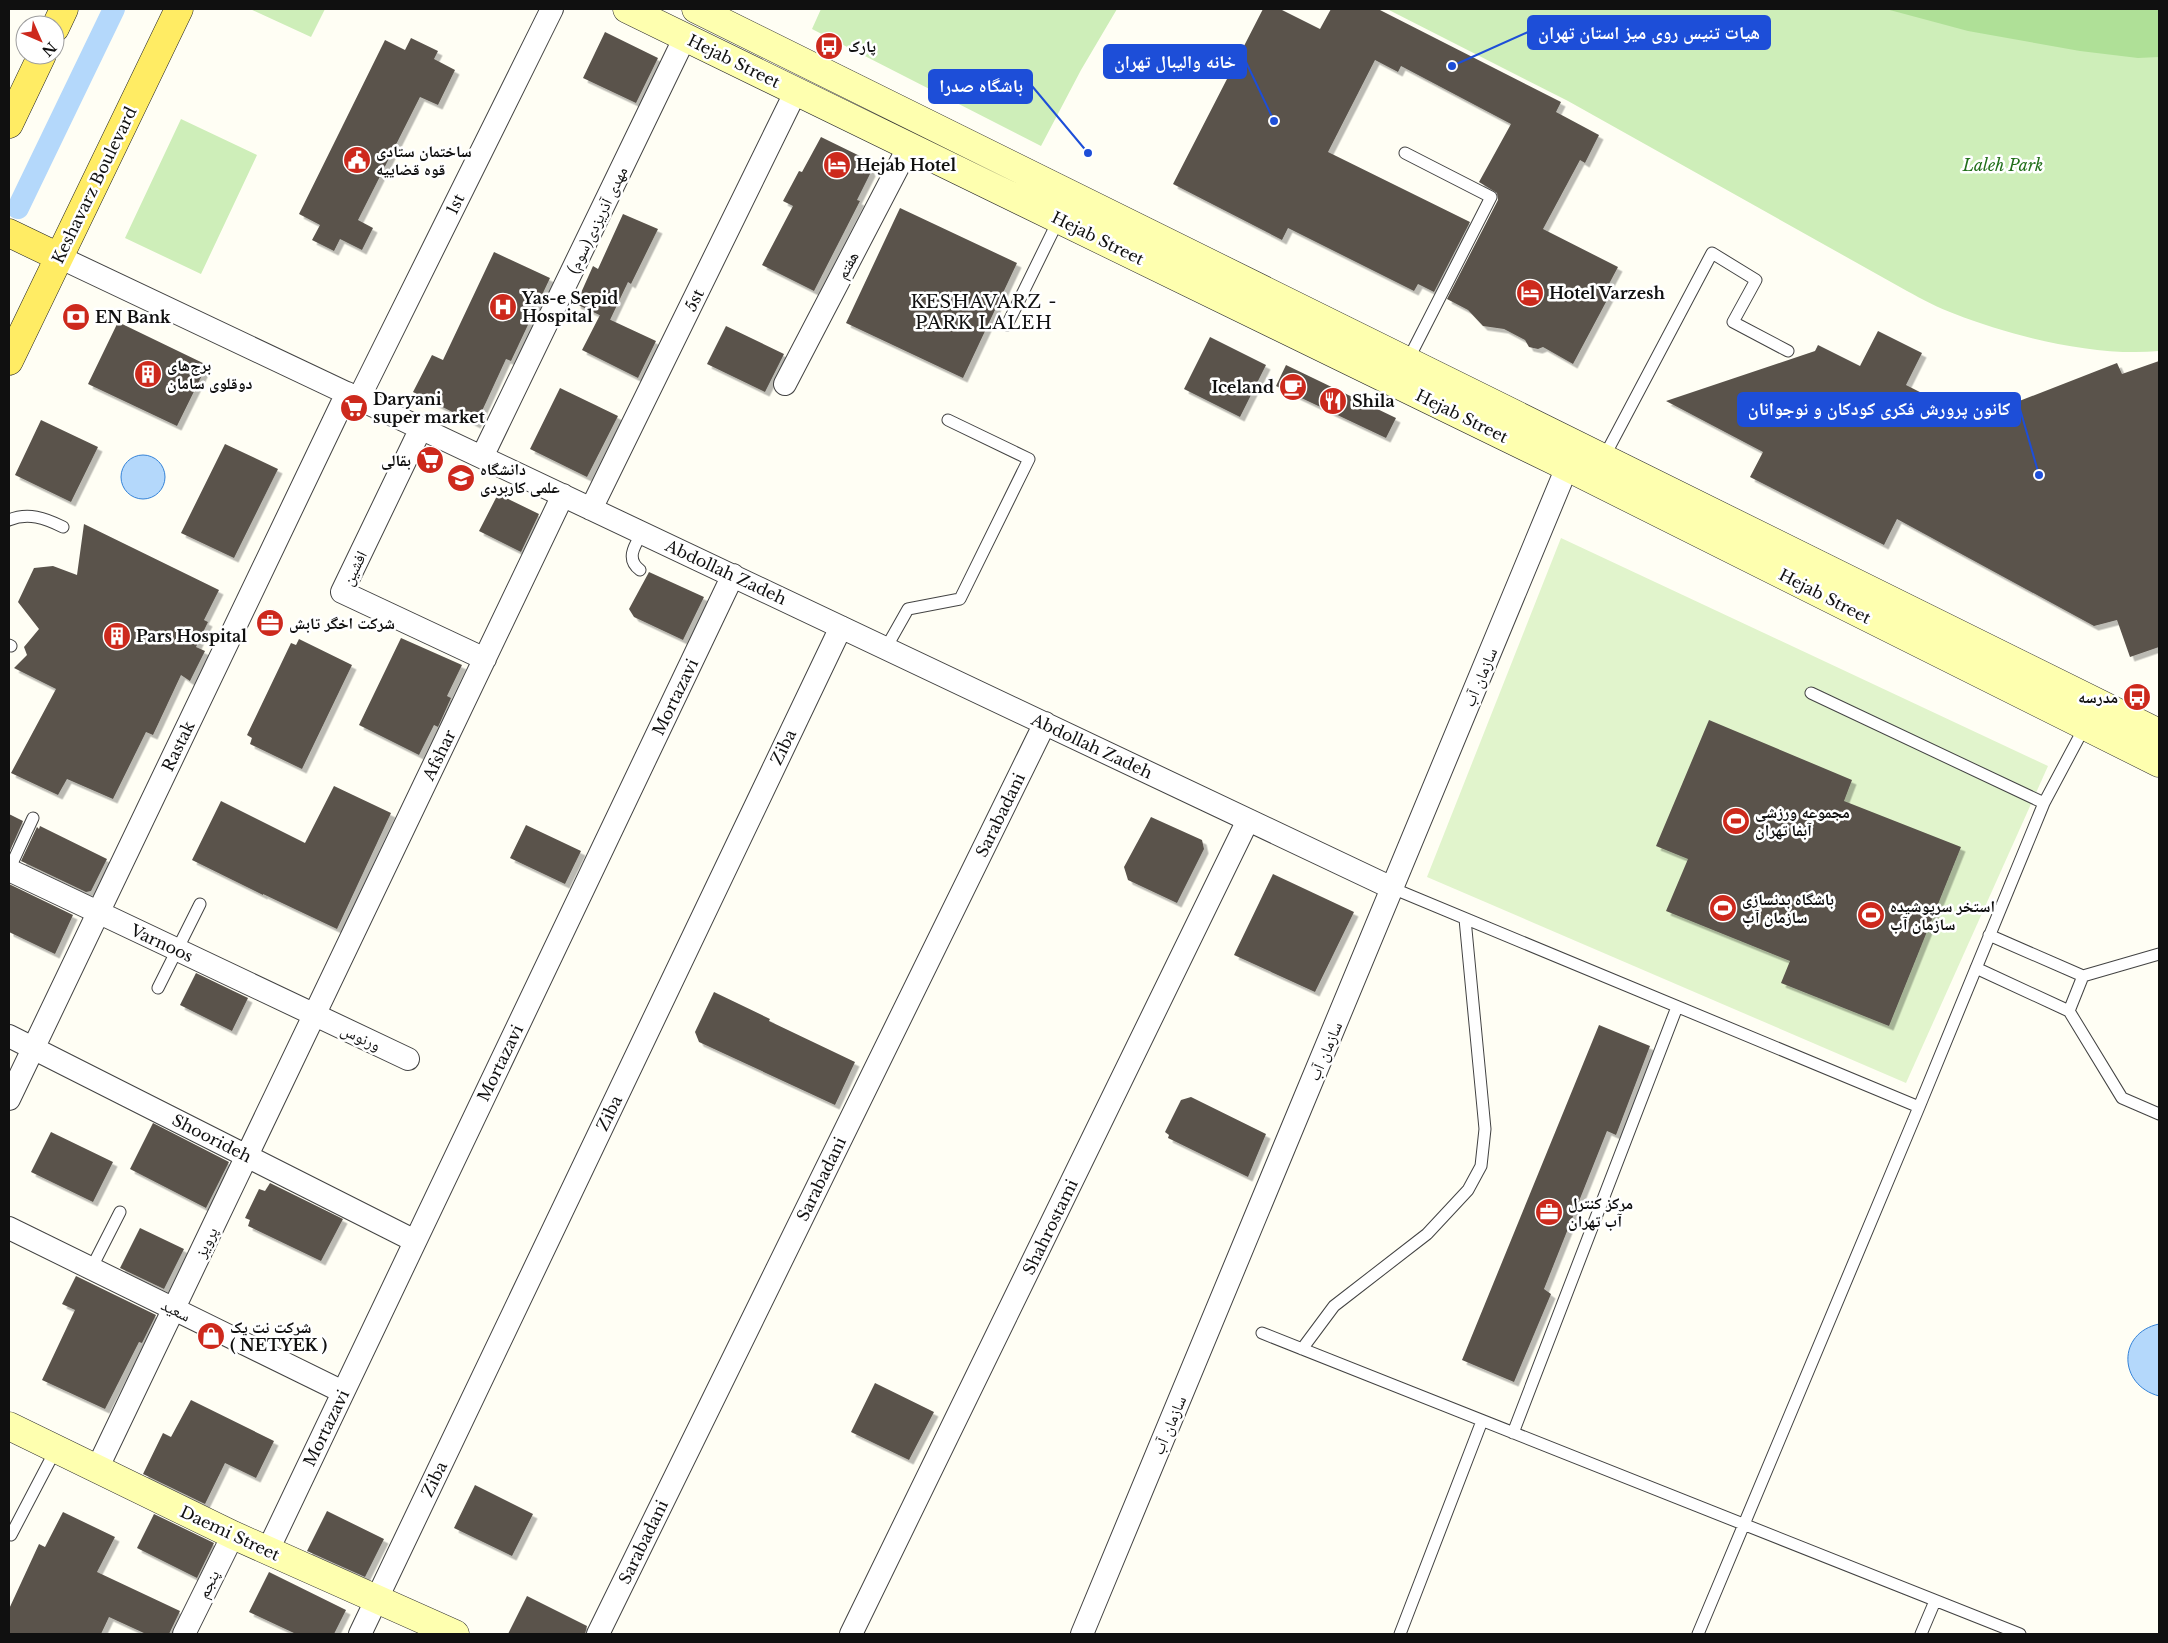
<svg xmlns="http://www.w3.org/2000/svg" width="2168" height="1643" viewBox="0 0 2168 1643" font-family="'Libre Baskerville','Noto Naskh Arabic',serif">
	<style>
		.green { fill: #ceeeb9 }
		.forest { fill: #afe097 }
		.pitch { fill: #e1f4cc }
		.water { fill: #b4d8fb; stroke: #3583d8 }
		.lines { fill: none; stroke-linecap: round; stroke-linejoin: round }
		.canal { stroke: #b4d8fb; stroke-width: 22 }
		.building { fill: #5a534c; filter: url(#shadow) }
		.lane-casing { stroke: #434343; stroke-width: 13 }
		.street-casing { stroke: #434343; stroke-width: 24 }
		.secondary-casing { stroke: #323232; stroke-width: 29 }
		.primary-casing { stroke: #212121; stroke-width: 29 }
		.lane { stroke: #fff; stroke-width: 11 }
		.street { stroke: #fff; stroke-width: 22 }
		.secondary { stroke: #feffaf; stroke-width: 28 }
		.primary { stroke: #ffec64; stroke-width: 28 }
		.labels { text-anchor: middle; stroke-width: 5; stroke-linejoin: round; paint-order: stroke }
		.poi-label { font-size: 16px; font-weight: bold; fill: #101010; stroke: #fff; text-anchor: start }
		.street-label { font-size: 16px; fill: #101010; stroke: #fff }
		.park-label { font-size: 16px; font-style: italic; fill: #216f1a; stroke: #fff }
		.neighbourhood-label { font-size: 18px; letter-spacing: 1px; fill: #101010; stroke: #fff }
		.leader { fill: none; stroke: #1d4ed8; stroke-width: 2 }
		.callout-dot { fill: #1d4ed8; stroke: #fff; stroke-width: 2 }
		.callout { fill: #1d4ed8; stroke: #1d4ed8; stroke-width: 2 }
		.callout-label { font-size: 18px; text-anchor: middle; font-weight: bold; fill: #fff }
	</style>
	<defs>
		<filter id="shadow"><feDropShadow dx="4.5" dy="4.5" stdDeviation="0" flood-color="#0004"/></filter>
	</defs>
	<rect width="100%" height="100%" fill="#fffef4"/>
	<!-- green -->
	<path class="green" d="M250,9H325L311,37Z
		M821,9H1117L1081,70L1041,146L812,29Z
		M1387,9H2159V351C2096,357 2014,337 1955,314C1938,308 1922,299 1907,291L1568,101Z
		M181,119L257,155L201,274L125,238Z"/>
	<!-- forest -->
	<path class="forest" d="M1886,9H2159V57L2138,58L2080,51L1968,31Z"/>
	<!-- pitch -->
	<path class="pitch" d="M1561,538L2048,766L1906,1083L1427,877Z"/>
	<!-- water -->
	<path class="water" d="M121 477a22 22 0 1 1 44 0a22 22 0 1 1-44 0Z
		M2159,1324V1396C2118,1385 2117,1333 2159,1324Z"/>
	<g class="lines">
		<!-- canal -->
		<path class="canal" d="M18,208L114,9"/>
	</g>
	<!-- building -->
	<path class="building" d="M1263,9H1280L1320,29L1331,9H1378L1561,102L1556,112L1599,135L1585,163L1580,160L1543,229L1618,267L1609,284L1614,287L1573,364L1543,347L1538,349L1529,347L1525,340L1504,329L1483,326L1468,310L1447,299L1498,200L1497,193L1479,182L1511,124L1401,66L1398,72L1375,60L1328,152L1470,222L1434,292L1418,284L1414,291L1288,228L1282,240L1173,184Z
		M605,32L658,58L636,103L583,78Z
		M411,38L438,51L434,59L455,70L438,105L420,97L358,220L373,228L362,250L340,239L334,251L312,240L320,225L299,214L385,40L405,50Z
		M821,137L866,159L871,172L857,200L860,201L814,291L762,265L793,206L783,201L799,171L802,172Z
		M900,208L1017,263L963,378L846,323Z
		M623,214L658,229L631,284L628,282L610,320L576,304L593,266L598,269Z
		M494,252L550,278L511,361L506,359L476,424L413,392L432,355L443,360Z
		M600,315L656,341L638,378L582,350Z
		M118,322L207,365L177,426L88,384Z
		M726,326L784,354L765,392L707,364Z
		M1878,331L1922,353L1906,385L1973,419L2117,363L2122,374L2159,361V647L2130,657L2117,620L2094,626L1897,519L1884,545L1750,477L1763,452L1666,401L1815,351L1818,345L1860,366Z
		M1210,337L1266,365L1240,417L1184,389Z
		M1286,365L1396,418L1386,438L1276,386Z
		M560,388L618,416L587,477L530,449Z
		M41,420L98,447L71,502L15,475Z
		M225,444L278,469L234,558L181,533Z
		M498,494L539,514L521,552L479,531Z
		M84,524L219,590L204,620L208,622L196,647L205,651L190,681L181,675L153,735L146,732L113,799L67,779L58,795L11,773L56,689L14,668L27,655L24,647L39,629L18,602L34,568L53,566L77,575Z
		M649,572L704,597L683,640L634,617L629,609Z
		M401,638L462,665L447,696L451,698L438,727L434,725L419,755L359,725Z
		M299,639L352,665L302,769L250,744L252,738L247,735L291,643L296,645Z
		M1709,720L1852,780L1844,801L1961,847L1889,1026L1781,983L1790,961L1666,911L1688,859L1656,846Z
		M334,786L391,813L337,929L263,894V895L192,860L221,801L305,843Z
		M9,814L23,821L9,853Z
		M1151,817L1202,840L1204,849L1177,903L1128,880L1124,867Z
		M526,825L581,851L565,884L510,858Z
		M40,826L107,859L91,891L86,892L21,861L37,827L39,829Z
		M1273,874L1354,912L1315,992L1234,955Z
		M9,884L73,915L55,954L9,932Z
		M196,973L248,998L232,1031L180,1005Z
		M714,992L770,1019L769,1021L855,1062L835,1105L699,1042L695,1032Z
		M1599,1025L1650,1046L1616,1135L1607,1131L1544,1289L1551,1294L1514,1382L1462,1360Z
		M1191,1097L1266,1134L1248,1177L1168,1138L1169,1135L1165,1132L1181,1100Z
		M153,1123L229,1162L206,1208L130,1169Z
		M51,1132L113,1162L93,1202L31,1172Z
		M270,1183L343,1219L321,1261L248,1226L250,1220L245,1218L259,1189L265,1191Z
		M140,1228L184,1249L164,1289L120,1268Z
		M76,1276L156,1315L142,1343L139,1342L105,1409L42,1380L75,1310L62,1304Z
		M875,1383L934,1412L909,1460L851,1432Z
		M191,1400L274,1441L256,1478L225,1463L205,1504L143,1474L163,1433L171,1437Z
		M475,1485L533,1514L512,1556L454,1528Z
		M327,1511L384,1539L365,1577L307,1551Z
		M63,1512L115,1537L97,1572L180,1611L169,1634H146L109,1617L101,1634H9V1609L39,1544L45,1547Z
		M154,1514L214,1543L197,1578L137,1548Z
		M269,1572L346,1610L334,1634H296L249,1612Z
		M527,1596L587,1626L585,1634H508Z"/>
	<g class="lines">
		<!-- lane casing -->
		<g class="lane-casing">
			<path id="lane" d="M1405,153L1491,197L1407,362
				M1007,325L1059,219
				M1603,459L1712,253L1756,280L1733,322L1788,351
				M9,520C28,512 45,518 63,527
				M640,570C625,559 635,545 642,533
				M9,645L11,646
				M886,648L908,609L960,599L1029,459L948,420
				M1811,693L2044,803
				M9,870L33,818
				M1392,888L1919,1107
				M1989,935L2083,976L2159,954
				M1976,968L2069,1011L2122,1098L2159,1114
				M158,988L200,904
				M2069,1011L2083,976
				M91,1269L120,1212
				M1262,1333L2020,1634
				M1302,1349L1334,1306L1427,1234L1468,1190L1481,1166L1485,1129L1465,919
				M1513,1433L1677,1007
				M11,1535L56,1449
				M1400,1634L1482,1421
				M1698,1634L1919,1107L2044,803L2085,726
				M1921,1634L1935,1601"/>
		</g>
		<!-- street casing -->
		<g class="street-casing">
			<path id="street" d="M59,257L1392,888
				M785,384L909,146
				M359,398L552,9
				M421,428L342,592L485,659
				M482,457L685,37
				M591,509L796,91
				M9,870L408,1059
				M9,1036L415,1241
				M9,1099L347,393
				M9,1228L343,1392
				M97,1469L563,495
				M268,1550L733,575
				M184,1634L233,1535
				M360,1634L841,627
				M598,1634L1045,723
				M851,1634L1248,820
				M1082,1634L1567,467"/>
		</g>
		<!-- secondary casing -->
		<g class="secondary-casing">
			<path id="secondary" d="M627,9L1567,467L2159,763
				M696,9L2159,733
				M9,1426L233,1535L455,1634"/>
		</g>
		<!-- primary casing -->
		<g class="primary-casing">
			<path id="primary" d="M55,28L64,9
				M9,124L42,55
				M9,233L59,257
				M9,361L179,9"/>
		</g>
		<!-- lane -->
		<use href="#lane" class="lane"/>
		<!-- street -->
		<use href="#street" class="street"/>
		<!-- secondary -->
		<use href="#secondary" class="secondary"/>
		<!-- primary -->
		<use href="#primary" class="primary"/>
	</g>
	<!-- icons -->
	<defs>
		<g id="bus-disc" transform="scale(1.4375)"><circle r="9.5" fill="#cd291c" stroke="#fff"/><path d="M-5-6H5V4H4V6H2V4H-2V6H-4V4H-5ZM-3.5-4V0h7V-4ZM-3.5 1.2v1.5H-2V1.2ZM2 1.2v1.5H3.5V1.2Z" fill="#fff"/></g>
		<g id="civic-disc" transform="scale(1.4375)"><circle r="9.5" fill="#cd291c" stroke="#fff"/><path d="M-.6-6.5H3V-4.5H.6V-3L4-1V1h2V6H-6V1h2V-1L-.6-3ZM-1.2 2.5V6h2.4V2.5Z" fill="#fff"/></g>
		<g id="hotel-disc" transform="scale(1.4375)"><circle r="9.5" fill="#cd291c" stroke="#fff"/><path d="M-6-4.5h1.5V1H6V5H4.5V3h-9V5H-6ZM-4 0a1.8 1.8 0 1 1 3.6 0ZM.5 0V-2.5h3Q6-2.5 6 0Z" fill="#fff"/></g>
		<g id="hospital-disc" transform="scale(1.4375)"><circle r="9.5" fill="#cd291c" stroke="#fff"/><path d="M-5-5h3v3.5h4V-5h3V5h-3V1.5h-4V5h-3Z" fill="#fff"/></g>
		<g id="bank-disc" transform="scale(1.4375)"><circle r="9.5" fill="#cd291c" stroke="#fff"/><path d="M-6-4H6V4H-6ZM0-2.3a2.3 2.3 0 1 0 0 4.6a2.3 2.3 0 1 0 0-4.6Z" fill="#fff"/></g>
		<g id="building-disc" transform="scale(1.4375)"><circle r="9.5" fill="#cd291c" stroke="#fff"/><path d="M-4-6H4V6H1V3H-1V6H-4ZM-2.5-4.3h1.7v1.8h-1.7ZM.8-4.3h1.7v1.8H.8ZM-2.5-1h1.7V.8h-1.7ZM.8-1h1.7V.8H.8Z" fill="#fff"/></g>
		<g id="cafe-disc" transform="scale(1.4375)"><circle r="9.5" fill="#cd291c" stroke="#fff"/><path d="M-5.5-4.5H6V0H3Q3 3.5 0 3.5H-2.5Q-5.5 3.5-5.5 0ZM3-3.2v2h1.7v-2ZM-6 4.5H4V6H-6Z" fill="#fff"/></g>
		<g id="restaurant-disc" transform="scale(1.4375)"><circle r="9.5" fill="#cd291c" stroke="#fff"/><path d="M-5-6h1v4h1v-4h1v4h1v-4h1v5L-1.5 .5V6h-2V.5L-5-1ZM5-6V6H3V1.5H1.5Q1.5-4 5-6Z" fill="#fff"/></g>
		<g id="supermarket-disc" transform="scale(1.4375)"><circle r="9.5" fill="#cd291c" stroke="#fff"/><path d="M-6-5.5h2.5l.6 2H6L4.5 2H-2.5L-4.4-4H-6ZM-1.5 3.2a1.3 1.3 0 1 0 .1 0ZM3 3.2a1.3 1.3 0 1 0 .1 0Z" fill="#fff"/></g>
		<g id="university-disc" transform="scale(1.4375)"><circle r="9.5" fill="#cd291c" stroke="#fff"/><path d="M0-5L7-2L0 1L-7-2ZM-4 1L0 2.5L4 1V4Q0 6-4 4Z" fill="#fff"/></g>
		<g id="office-disc" transform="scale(1.4375)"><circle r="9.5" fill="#cd291c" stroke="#fff"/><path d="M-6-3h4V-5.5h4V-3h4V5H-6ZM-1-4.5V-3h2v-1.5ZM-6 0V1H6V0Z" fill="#fff"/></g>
		<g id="stadium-disc" transform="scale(1.4375)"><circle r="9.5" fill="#cd291c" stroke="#fff"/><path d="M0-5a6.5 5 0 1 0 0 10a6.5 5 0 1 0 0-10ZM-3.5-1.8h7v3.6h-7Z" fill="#fff"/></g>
		<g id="shop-disc" transform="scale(1.4375)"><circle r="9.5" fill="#cd291c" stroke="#fff"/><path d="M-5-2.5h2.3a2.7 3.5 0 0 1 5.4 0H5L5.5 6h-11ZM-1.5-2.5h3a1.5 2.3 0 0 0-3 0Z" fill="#fff"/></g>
	</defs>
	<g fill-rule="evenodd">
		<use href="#bus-disc" x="829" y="46"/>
		<use href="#civic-disc" x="357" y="160"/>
		<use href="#hotel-disc" x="837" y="165"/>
		<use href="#hotel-disc" x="1530" y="293"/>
		<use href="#hospital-disc" x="503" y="307"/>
		<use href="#bank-disc" x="76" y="317"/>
		<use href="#building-disc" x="148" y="374"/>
		<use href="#cafe-disc" x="1293" y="387"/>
		<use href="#restaurant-disc" x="1333" y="401"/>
		<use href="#supermarket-disc" x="354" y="408"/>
		<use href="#supermarket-disc" x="430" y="460"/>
		<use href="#university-disc" x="461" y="478"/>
		<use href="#office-disc" x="270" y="623"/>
		<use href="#building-disc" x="117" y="636"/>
		<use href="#bus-disc" x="2137" y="697"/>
		<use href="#stadium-disc" x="1736" y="821"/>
		<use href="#stadium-disc" x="1723" y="908"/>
		<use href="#stadium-disc" x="1871" y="915"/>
		<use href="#office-disc" x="1549" y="1212"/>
		<use href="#shop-disc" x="211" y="1336"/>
	</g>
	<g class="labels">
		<!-- poi labels -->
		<g class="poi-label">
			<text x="848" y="52">پارک</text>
			<text x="376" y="157">ساختمان ستادی<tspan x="376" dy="18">قوه قضاییه</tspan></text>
			<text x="856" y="171">Hejab Hotel</text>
			<text x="1549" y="299">Hotel Varzesh</text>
			<text x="522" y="304">Yas-e Sepid<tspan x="522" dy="18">Hospital</tspan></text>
			<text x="95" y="323">EN Bank</text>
			<text x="167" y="371">برج‌های<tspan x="167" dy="18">دوقلوی سامان</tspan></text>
			<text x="1274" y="393" text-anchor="end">Iceland</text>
			<text x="373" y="405">Daryani<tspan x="373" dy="18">super market</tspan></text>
			<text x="1352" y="407">Shila</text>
			<text x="411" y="466" text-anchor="end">بقالی</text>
			<text x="480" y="475">دانشگاه<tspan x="480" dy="18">علمی کاربردی</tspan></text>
			<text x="289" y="629">شرکت اخگر تابش</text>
			<text x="136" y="642">Pars Hospital</text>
			<text x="2118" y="703" text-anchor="end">مدرسه</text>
			<text x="1755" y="818">مجموعه ورزشی<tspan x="1755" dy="18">آبفا تهران</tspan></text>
			<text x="1742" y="905">باشگاه بدنسازی<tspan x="1742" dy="18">سازمان آب</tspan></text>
			<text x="1890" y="912">استخر سرپوشیده<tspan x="1890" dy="18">سازمان آب</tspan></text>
			<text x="1568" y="1209">مرکز کنترل<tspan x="1568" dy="18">آب تهران</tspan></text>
			<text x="230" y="1333">شرکت نت یک<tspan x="230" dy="18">( NETYEK )</tspan></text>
		</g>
		<!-- street labels -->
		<g class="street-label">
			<text transform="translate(734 61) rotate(26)" y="6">Hejab Street</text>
			<text transform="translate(94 185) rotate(-64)" y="6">Keshavarz Boulevard</text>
			<text transform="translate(455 204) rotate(-64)" y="6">1st</text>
			<text transform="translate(597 220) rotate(-64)" y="6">مهدی آذریزدی(سوم)</text>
			<text transform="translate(1098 238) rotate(26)" y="6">Hejab Street</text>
			<text transform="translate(847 265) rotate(-62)" y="6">هفتم</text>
			<text transform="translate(694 300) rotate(-64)" y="6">5st</text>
			<text transform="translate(1462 416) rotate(26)" y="6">Hejab Street</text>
			<text transform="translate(354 568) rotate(-64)" y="6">افشین</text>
			<text transform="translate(726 572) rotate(25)" y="6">Abdollah Zadeh</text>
			<text transform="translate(1825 596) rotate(27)" y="6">Hejab Street</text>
			<text transform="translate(1480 677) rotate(-67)" y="6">سازمان آب</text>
			<text transform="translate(675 697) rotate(-64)" y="6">Mortazavi</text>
			<text transform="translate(178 746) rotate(-64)" y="6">Rastak</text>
			<text transform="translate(1092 746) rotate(25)" y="6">Abdollah Zadeh</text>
			<text transform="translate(783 747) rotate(-64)" y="6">Ziba</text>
			<text transform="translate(439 755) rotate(-64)" y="6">Afshar</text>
			<text transform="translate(1000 815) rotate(-64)" y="6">Sarabadani</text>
			<text transform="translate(162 943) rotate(25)" y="6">Varnoos</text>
			<text transform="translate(361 1037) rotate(25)" y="6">ورنوس</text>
			<text transform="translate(1325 1051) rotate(-67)" y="6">سازمان آب</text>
			<text transform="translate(500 1063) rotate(-64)" y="6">Mortazavi</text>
			<text transform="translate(609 1113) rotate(-64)" y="6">Ziba</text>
			<text transform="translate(212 1138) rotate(27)" y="6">Shoorideh</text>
			<text transform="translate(821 1179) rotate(-64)" y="6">Sarabadani</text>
			<text transform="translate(1050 1227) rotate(-64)" y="6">Shahrostami</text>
			<text transform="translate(206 1242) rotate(-64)" y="6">پرویز</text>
			<text transform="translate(176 1310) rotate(26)" y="6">سعید</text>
			<text transform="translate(1169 1425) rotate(-67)" y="6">سازمان آب</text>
			<text transform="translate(326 1428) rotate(-64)" y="6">Mortazavi</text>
			<text transform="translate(434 1479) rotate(-64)" y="6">Ziba</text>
			<text transform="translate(230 1533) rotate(25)" y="6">Daemi Street</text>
			<text transform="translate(643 1542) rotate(-64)" y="6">Sarabadani</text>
			<text transform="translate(208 1584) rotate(-64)" y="6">پنجم</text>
		</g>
		<!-- park labels -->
		<g class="park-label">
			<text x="2003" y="171">Laleh Park</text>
		</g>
		<!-- neighbourhood labels -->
		<g class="neighbourhood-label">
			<text x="984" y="308">KESHAVARZ -<tspan x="984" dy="21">PARK LALEH</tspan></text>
		</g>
	</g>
	<!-- callouts -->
	<path class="leader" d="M1452 66L1528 32M1274 121L1246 62M1088 153L1032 86M2039 475L2020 409"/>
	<g class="callout-dot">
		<circle cx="1452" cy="66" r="5"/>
		<circle cx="1274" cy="121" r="5"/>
		<circle cx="1088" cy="153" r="5"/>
		<circle cx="2039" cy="475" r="5"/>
	</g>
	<g class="callout">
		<rect x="1528" y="16" width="242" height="33" rx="5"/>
		<rect x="1104" y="45" width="142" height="33" rx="5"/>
		<rect x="929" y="70" width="103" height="33" rx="5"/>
		<rect x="1738" y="393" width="282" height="33" rx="5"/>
	</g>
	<g class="callout-label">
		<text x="1649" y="39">هیات تنیس روی میز استان تهران</text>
		<text x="1175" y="68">خانه والیبال تهران</text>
		<text x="981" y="92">باشگاه صدرا</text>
		<text x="1879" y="415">کانون پرورش فکری کودکان و نوجوانان</text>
	</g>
	<!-- border -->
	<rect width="2168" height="1643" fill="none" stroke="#101010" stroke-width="20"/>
	<!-- north arrow -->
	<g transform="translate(40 40) rotate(135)"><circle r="24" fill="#ffffff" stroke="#9f9f9f"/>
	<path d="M0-4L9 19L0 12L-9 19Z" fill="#cd291c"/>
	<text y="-8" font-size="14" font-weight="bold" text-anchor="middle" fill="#101010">N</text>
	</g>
</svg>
